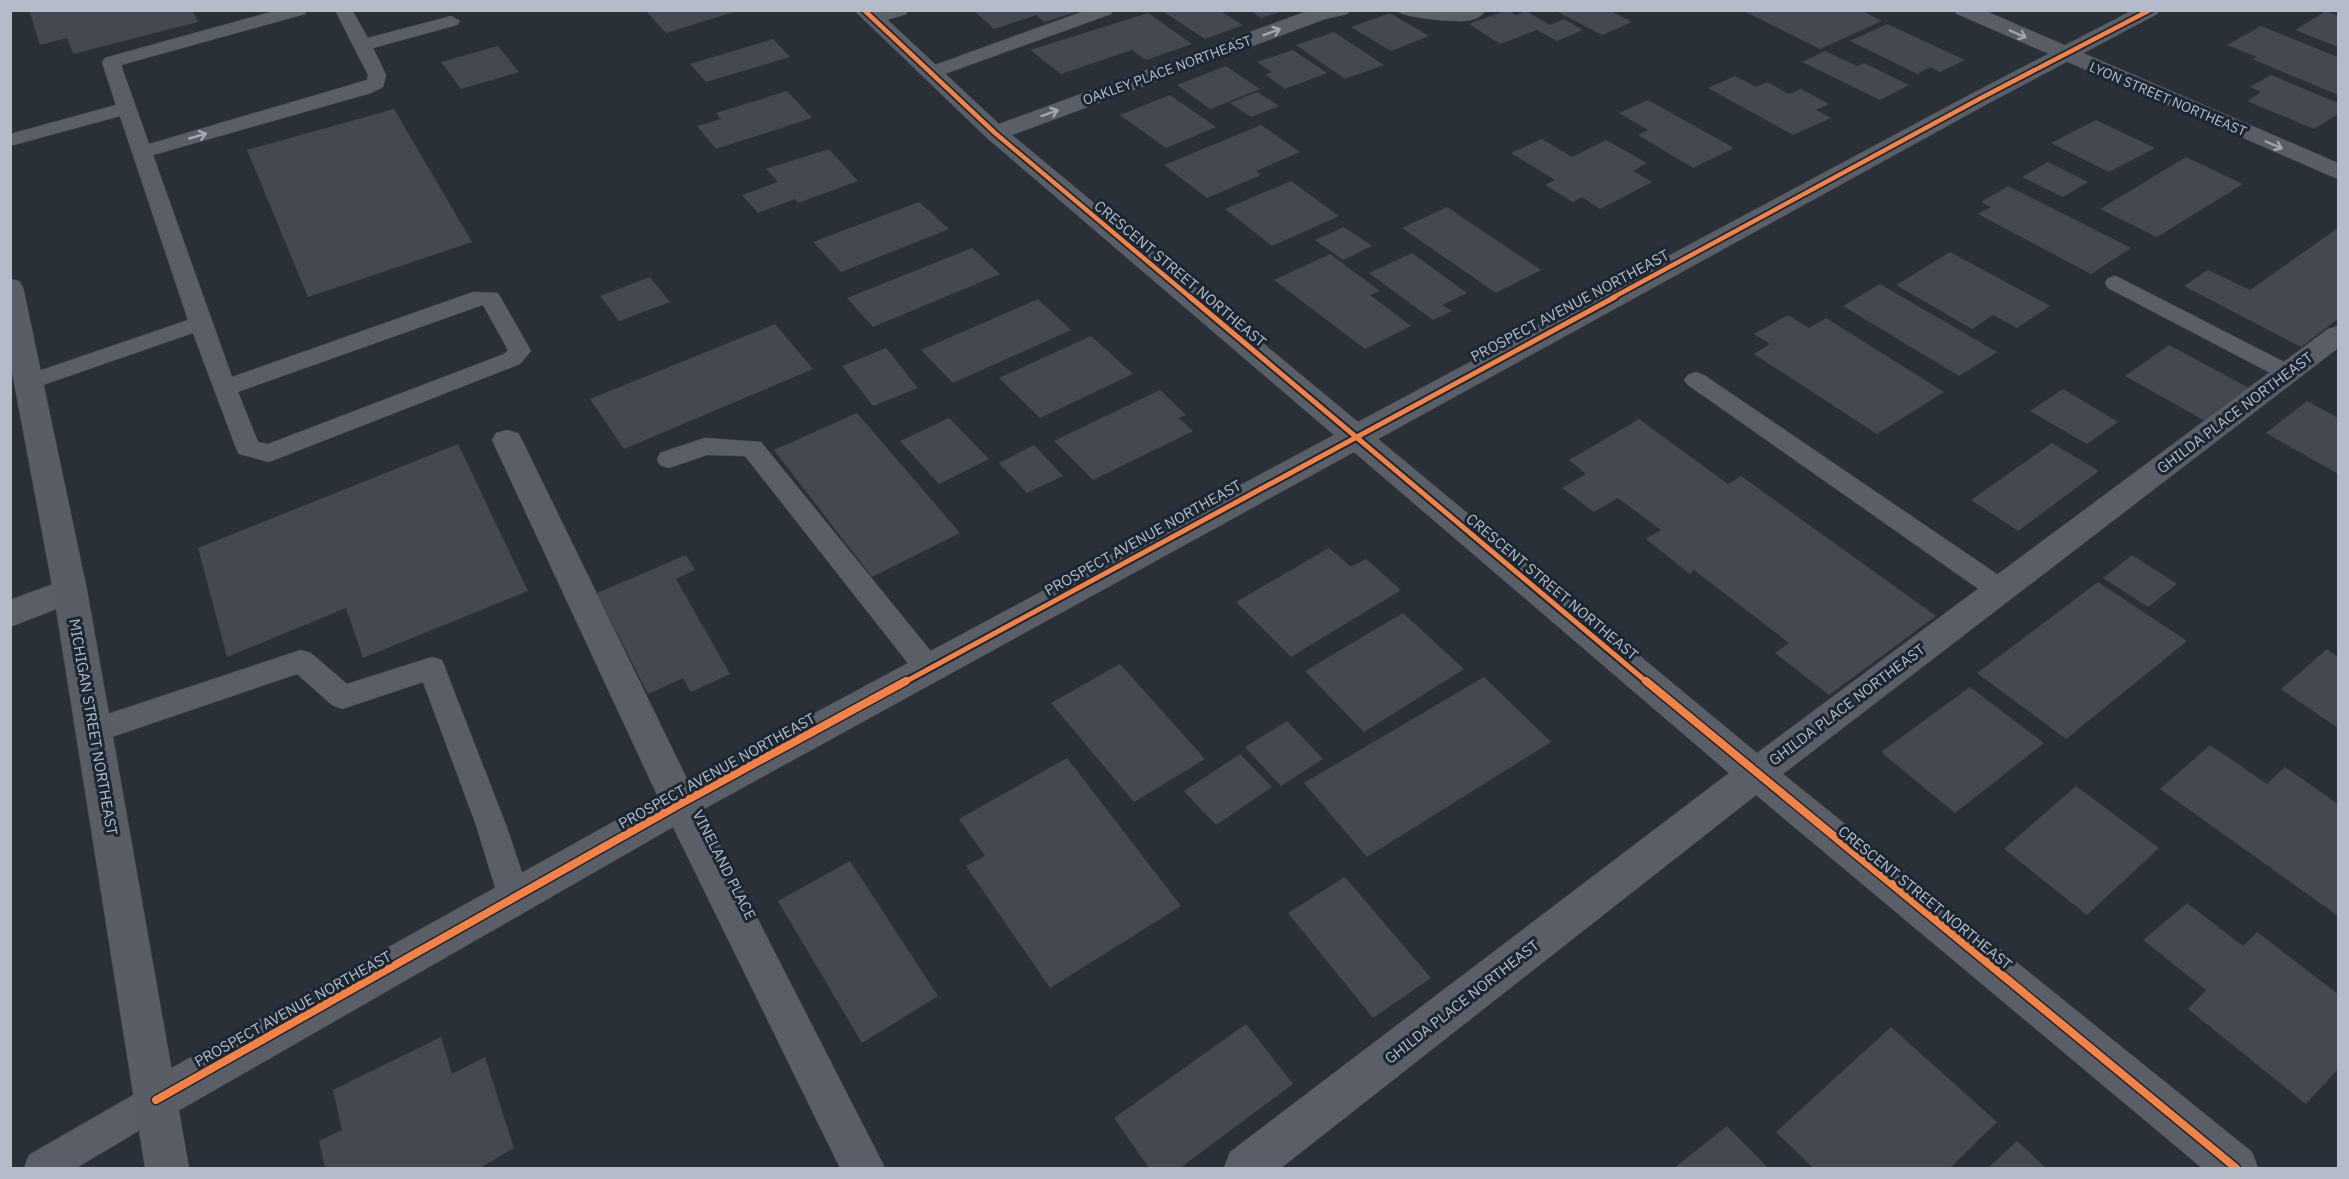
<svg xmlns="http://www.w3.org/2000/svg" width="2349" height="1179" viewBox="0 0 2349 1179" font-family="'IBM Plex Sans',sans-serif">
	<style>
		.building { fill: #444950 }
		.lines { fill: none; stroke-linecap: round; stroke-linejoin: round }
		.lane-casing { stroke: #484c53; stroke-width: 1 }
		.street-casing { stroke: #484c53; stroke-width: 1 }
		.secondary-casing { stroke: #484c53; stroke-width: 1 }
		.lane { fill: #5a5e66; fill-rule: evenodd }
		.street { fill: #5a5e66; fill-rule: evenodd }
		.secondary { fill: #595d64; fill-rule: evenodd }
		.cycleway-far2-casing { stroke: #1d2633; stroke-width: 8 }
		.cycleway-far1-casing { stroke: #1d2633; stroke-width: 9 }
		.cycleway-casing { stroke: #1d2633; stroke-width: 11 }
		.cycleway-far2 { stroke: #f48246; stroke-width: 4.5 }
		.cycleway-far1 { stroke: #f48246; stroke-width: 5 }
		.cycleway { stroke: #f48246; stroke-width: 8 }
		.oneway { stroke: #a2a9b5 }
		.oneway2 { stroke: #9da4b0 }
		.labels { text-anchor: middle; stroke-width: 6; stroke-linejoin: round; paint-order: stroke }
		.far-street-label { font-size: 14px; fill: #b4bcc9; stroke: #1d2633 }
		.street-label { font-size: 15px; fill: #b4bcc9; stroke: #1d2633 }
	</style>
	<rect width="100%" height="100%" fill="#2a3038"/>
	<!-- building -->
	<path class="building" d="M29,10H192L198,22L73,54L67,38L40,45Z
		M648,10H737V11L666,33L646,11Z
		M973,10H1079V11L1044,22L1036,15L994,29Z
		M1161,10H1227L1222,12L1243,25L1205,39Z
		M1250,10H1283V11L1261,18Z
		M1507,10L1516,15L1526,11L1550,25L1564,19L1583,30L1557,41L1537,30L1500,44L1469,24Z
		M1562,10H1609L1632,22L1602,35L1558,12Z
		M1742,10H1860L1882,21L1820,49Z
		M2326,11L2338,16V47L2295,30Z
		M1148,13L1192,44L1146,60L1132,50L1061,74L1030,50Z
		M1390,13L1429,36L1391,51L1351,27Z
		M1887,24L1965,60L1940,72L1930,67L1918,74L1850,41Z
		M2261,26L2338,57V95L2252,59L2257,57L2227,45Z
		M1334,32L1384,65L1345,79L1296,45Z
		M773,39L790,57L706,82L690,64Z
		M498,46L519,72L461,89L441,62Z
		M1293,50L1327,73L1285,89L1266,75L1272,72L1257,62Z
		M1825,51L1857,66L1864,63L1909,85L1880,100L1802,62Z
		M1226,66L1260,89L1210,109L1177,85Z
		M2271,75L2338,103V114L2314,129L2247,101L2261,92L2250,87Z
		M1735,76L1756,87L1767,82L1789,94L1801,89L1829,104L1816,110L1831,118L1793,135L1708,88Z
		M787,91L812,118L716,149L697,126L721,119L716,113Z
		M1257,92L1279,106L1251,117L1230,103Z
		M1170,95L1216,127L1166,148L1120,115Z
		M1648,100L1734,148L1693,168L1638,135L1648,130L1619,113Z
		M394,109L472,242L308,297L247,150Z
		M2096,120L2155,148L2109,172L2051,143Z
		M1261,125L1300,152L1256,171L1261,175L1207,198L1164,165Z
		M1542,139L1572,157L1606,140L1647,163L1633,171L1652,182L1600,209L1582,197L1573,202L1545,185L1555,180L1511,153Z
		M829,149L858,181L798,203L795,199L758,213L742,195L778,182L766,169Z
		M2186,157L2243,184L2157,237L2100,209Z
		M2048,162L2088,182L2063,197L2022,177Z
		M1291,181L1339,216L1272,246L1225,209Z
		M2008,186L2131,248L2091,274L1978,214L1991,207L1981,202Z
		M919,202L949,229L841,272L813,242Z
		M1447,207L1541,270L1496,293L1402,228Z
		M1344,227L1372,246L1343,260L1315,240Z
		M2338,228V319L2301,347L2184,286L2208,270L2250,290Z
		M972,248L1000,274L873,327L847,298Z
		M1950,252L2050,306L2017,328L1993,315L1972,329L1896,285Z
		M1412,253L1467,293L1442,305L1452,311L1433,320L1369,273Z
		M1330,254L1380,291L1370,295L1411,326L1365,349L1274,280Z
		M650,277L670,302L619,321L600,296Z
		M1880,284L1997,352L1959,376L1843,306Z
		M1038,299L1071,330L953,383L921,350Z
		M1788,315L1809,328L1826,318L1944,392L1877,434L1754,354L1770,344L1754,334Z
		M775,324L813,369L624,449L590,399Z
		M1091,336L1133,374L1040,418L999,378Z
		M2169,345L2249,388L2205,421L2125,376Z
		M886,348L918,388L873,406L842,366Z
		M2063,389L2118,422L2087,444L2030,411Z
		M1160,390L1186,415L1179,418L1193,431L1093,480L1054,441Z
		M2307,401L2338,418V474L2266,433Z
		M857,413L960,533L872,577L774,450Z
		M949,418L989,459L939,484L900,441Z
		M1639,419L1728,484L1741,476L1936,616L1829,695L1775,653L1789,643L1694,570L1690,574L1646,539L1661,530L1618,498L1594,512L1562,488L1586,474L1569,460Z
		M2052,443L2099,471L2018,531L1971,500Z
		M458,444L528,591L363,658L346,608L227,657L198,548Z
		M1034,445L1063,476L1027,493L999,463Z
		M1329,548L1351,567L1366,559L1401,590L1291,657L1236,602Z
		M686,555L695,570L676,579L730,674L691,692L683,678L648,694L597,593Z
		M2132,555L2177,584L2148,607L2103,578Z
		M2098,582L2187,641L2066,739L1977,673Z
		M1403,613L1464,669L1364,732L1305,671Z
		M2327,649L2338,657V728L2281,689Z
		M1120,664L1205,759L1134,802L1051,703Z
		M1484,677L1551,742L1367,857L1304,783Z
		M1970,687L2044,743L1955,813L1881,752Z
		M1287,721L1323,759L1281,786L1245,747Z
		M2210,745L2267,784L2285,767L2338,804V916L2160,789Z
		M1240,754L1272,787L1216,825L1184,791Z
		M1067,758L1181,906L1050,988L966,866L985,856L959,819Z
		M2076,786L2159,848L2087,915L2004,849Z
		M850,861L938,996L862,1043L778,901Z
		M1345,877L1431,978L1373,1018L1288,913Z
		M2187,903L2243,946L2257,932L2338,994V1069L2306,1104L2188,1009L2206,990L2143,940Z
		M1246,1024L1293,1084L1180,1168H1149L1114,1118Z
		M1891,1027L1997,1122L1950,1168H1813L1776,1132Z
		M441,1037L452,1074L485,1057L514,1148L483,1166V1168H325L319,1141L342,1130L333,1090Z
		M1727,1126L1768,1168H1674Z
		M2017,1141L2046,1168H1988Z"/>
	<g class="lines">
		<!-- lane casing -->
		<g class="lane-casing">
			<path id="lane" d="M278,10H307L305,14L121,65L149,144L367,80L368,75L335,10H352L368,38L451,16L460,21L457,25L373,48L386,75L383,87L371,93L153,155L232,377L473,292L498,293L531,351L520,364L269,462L239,454L236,448L193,333L37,387L29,390L21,387L17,382L21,377L188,320L120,116L10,146V134L116,105L102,62L105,58ZM483,305L508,350L504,354L268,444L258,442L238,392Z
				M881,10H908L906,14L873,24L864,19L867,15Z
				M1087,10H1113L1111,14L936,77H924L921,73L924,69Z
				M2116,276L2296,368L2300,373L2296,378L2288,381L2280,378L2108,288L2105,283L2108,278Z
				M1696,372L1704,375L2010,583L2014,590L2010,597L2000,600L1990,597L1688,385L1684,380L1688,375Z
				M705,438L761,442L938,660L942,668L938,676L928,679L918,676L745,456L707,455L669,468L660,465L657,459L660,453Z
				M301,650L311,653L347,684L432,657L442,660L506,825L530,897L525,907L514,911L503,907L498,897L476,825L423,682L342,709L332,705L297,674L94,743L84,740L79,731L84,722Z
				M156,1082L169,1087L174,1100L169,1113L76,1168H24L29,1155Z"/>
		</g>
		<!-- street casing -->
		<g class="street-casing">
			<path id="street" d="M854,10H877L999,124L1310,10H1350L1347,14L1325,19L1012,135L1358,422L1973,93L2133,10H2160L2157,14L1989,103L1378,439L1757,753L2328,329L2338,326V348L1783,774L2252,1152L2258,1168H2202L1756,795L1281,1168H1224L1230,1152L1729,773L1354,452L702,810L885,1168H840L673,827L171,1115L156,1122L141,1115L134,1100L141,1085L658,797L492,440L496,433L507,430L518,433L522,440L688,781L1334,435L987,138Z
				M1396,10H1486C1482,17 1473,20 1465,21C1454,22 1401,18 1396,10Z
				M70,578L82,581L87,590L82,599L10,627V600Z"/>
		</g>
		<!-- secondary casing -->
		<g class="secondary-casing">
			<path id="secondary" d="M1954,10H1983L2338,163V179L1957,14Z
				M10,279L19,281L23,287L87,590L189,1168H145L53,590L10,361Z"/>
		</g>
		<!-- lane -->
		<use href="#lane" class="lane"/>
		<!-- street -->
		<use href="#street" class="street"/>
		<!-- secondary -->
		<use href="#secondary" class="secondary"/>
		<!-- cycleway-far2 casing -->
		<g class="cycleway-far2-casing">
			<path id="cycleway-far2" d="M864,10L995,133L1191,298
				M1612,298L1981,98L2150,10"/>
		</g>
		<!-- cycleway-far1 casing -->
		<g class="cycleway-far1-casing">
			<path id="cycleway-far1" d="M1190,297L1648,683
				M903,683L1615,297"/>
		</g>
		<!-- cycleway casing -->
		<g class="cycleway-casing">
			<path id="cycleway" d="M1646,681L2236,1168
				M156,1100L680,804L906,681"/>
		</g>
		<!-- cycleway-far2 -->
		<use href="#cycleway-far2" class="cycleway-far2"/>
		<!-- cycleway-far1 -->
		<use href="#cycleway-far1" class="cycleway-far1"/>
		<!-- cycleway -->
		<use href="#cycleway" class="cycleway"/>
	</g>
	<!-- one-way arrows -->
	<defs><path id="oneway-shaft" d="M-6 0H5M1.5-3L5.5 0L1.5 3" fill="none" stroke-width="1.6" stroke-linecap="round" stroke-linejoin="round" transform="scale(1.5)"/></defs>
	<g class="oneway">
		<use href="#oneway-shaft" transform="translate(1272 32) rotate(-20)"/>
		<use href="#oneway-shaft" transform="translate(1050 113) rotate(-20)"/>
		<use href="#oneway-shaft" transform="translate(198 136) rotate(-16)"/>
	</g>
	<g class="oneway2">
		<use href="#oneway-shaft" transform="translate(2018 34) rotate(24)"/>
		<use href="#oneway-shaft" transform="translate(2274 145) rotate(23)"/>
	</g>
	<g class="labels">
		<!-- far-street labels -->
		<g class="far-street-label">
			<text transform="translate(1167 70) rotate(-20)" y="5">OAKLEY PLACE NORTHEAST</text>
			<text transform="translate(2168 99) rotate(23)" y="5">LYON STREET NORTHEAST</text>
		</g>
		<!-- street labels -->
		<g class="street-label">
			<text transform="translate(1180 274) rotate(40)" y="5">CRESCENT STREET NORTHEAST</text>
			<text transform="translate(1570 306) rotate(-28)" y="5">PROSPECT AVENUE NORTHEAST</text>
			<text transform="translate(2235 413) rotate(-37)" y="5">GHILDA PLACE NORTHEAST</text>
			<text transform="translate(1143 538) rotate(-29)" y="5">PROSPECT AVENUE NORTHEAST</text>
			<text transform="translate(1552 587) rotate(40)" y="5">CRESCENT STREET NORTHEAST</text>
			<text transform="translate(1847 705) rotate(-37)" y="5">GHILDA PLACE NORTHEAST</text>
			<text transform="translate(93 727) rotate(80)" y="5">MICHIGAN STREET NORTHEAST</text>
			<text transform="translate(717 771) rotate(-29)" y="5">PROSPECT AVENUE NORTHEAST</text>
			<text transform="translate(724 865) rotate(63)" y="5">VINELAND PLACE</text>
			<text transform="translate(1925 898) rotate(39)" y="5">CRESCENT STREET NORTHEAST</text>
			<text transform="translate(1462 1002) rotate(-38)" y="5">GHILDA PLACE NORTHEAST</text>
			<text transform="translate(293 1009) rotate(-29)" y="5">PROSPECT AVENUE NORTHEAST</text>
		</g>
	</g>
	<!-- border -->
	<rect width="2349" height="1179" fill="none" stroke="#b4bcc9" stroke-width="24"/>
</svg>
